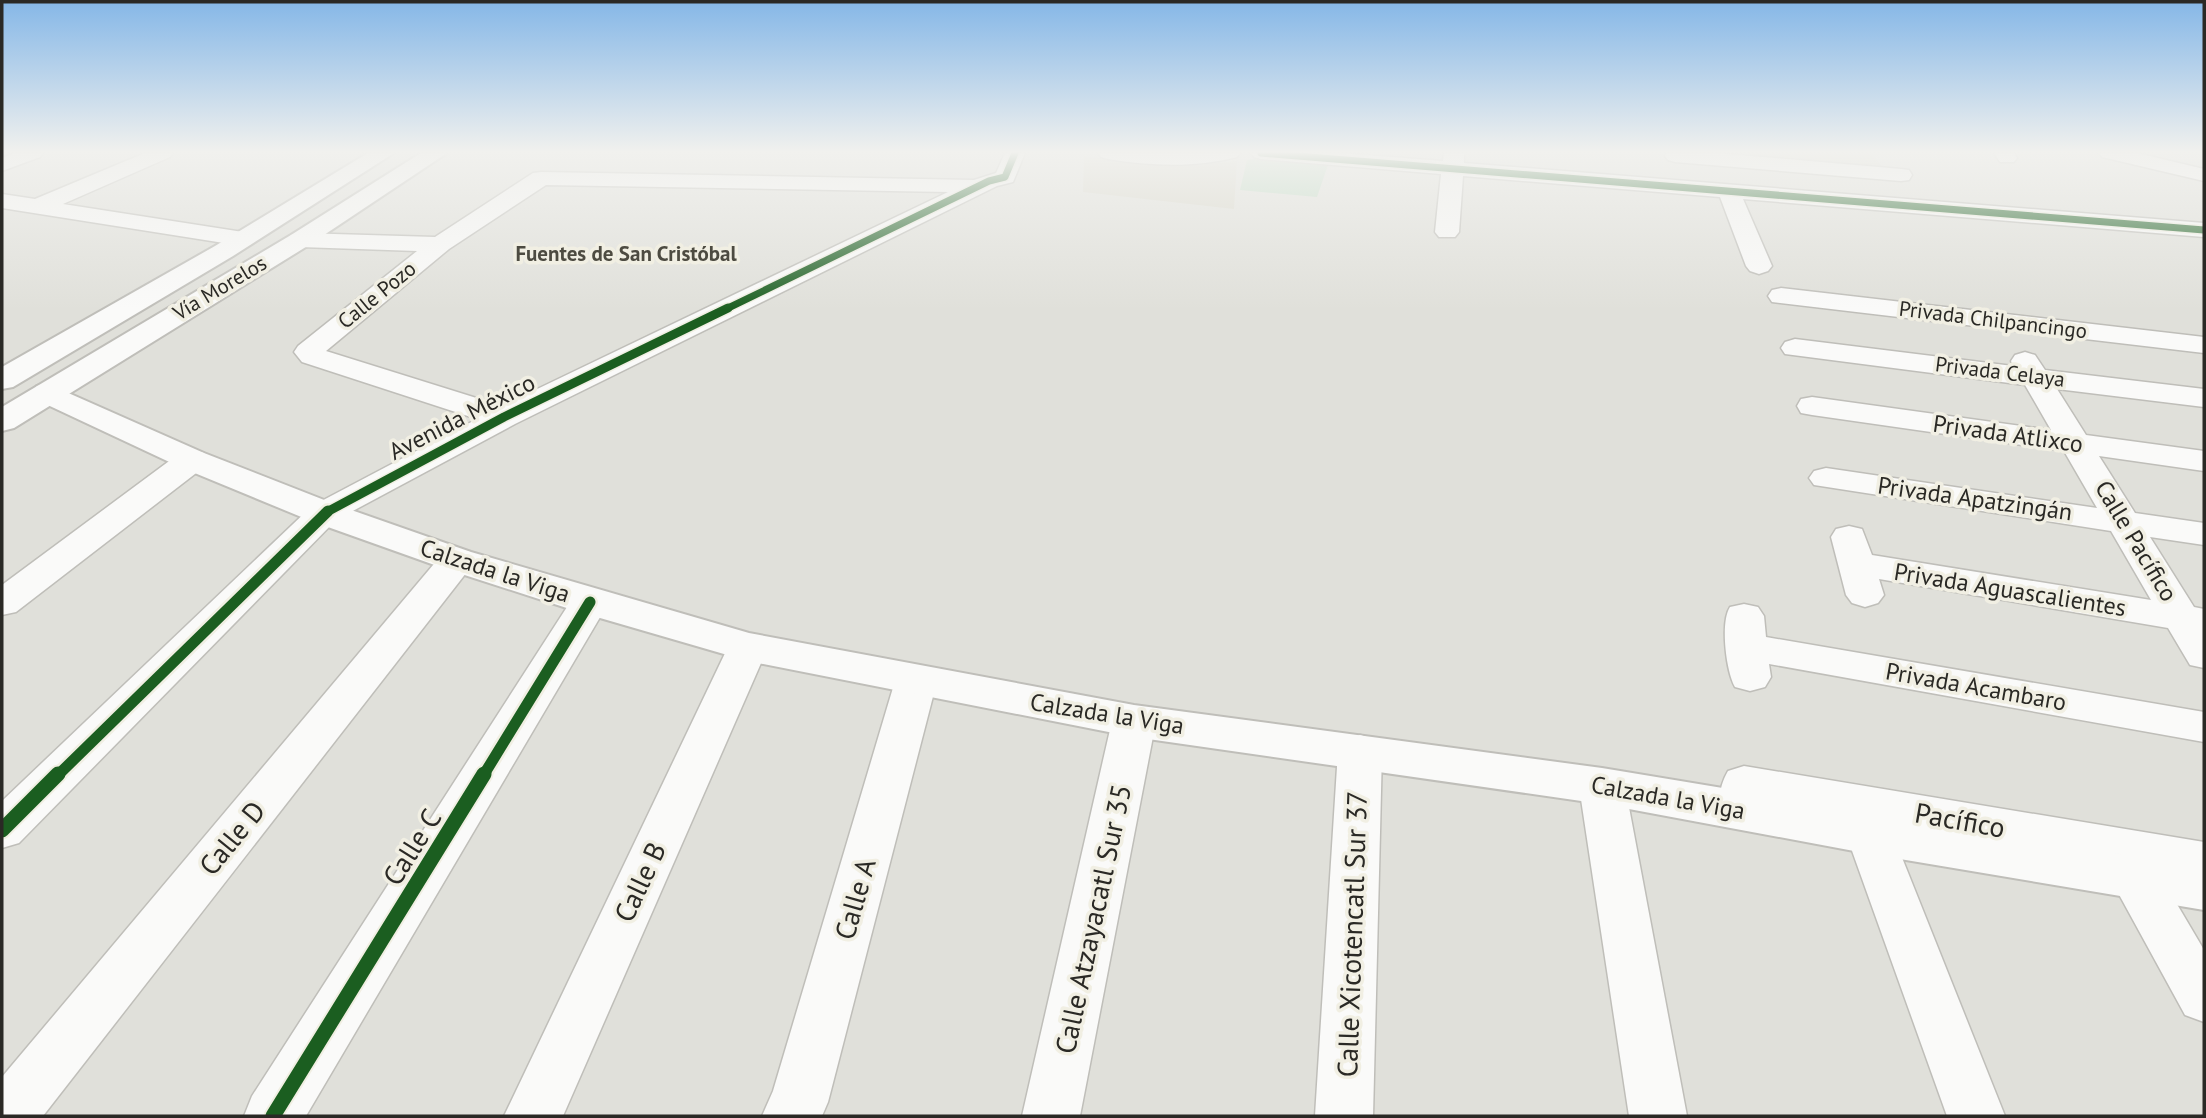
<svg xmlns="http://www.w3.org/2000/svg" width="2206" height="1118" viewBox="0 0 2206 1118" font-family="'PT Sans',sans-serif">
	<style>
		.built { fill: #d8d6c9 }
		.green { fill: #bad9c0 }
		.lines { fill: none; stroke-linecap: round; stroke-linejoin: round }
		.minor-casing { stroke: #bfbeb9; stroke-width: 3 }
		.secondary-casing { stroke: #bfbeb9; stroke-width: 4 }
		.primary-casing { stroke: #bfbeb9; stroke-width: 4 }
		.minor { fill: #fafaf9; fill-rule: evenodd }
		.secondary { fill: #fafaf9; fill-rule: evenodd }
		.primary { fill: #fafaf9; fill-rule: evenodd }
		.cycleway-far3-casing { stroke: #f1efe3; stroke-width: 10 }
		.cycleway-far2-casing { stroke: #f1efe3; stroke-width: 12 }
		.cycleway-far1-casing { stroke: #f1efe3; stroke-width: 16 }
		.cycleway-casing { stroke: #f1efe3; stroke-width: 19 }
		.cycleway-far3 { stroke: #1b5e20; stroke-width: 7 }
		.cycleway-far2 { stroke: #1b5e20; stroke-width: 9 }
		.cycleway-far1 { stroke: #1b5e20; stroke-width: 11 }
		.cycleway { stroke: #1b5e20; stroke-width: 15 }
		.labels { text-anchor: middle; stroke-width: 7; stroke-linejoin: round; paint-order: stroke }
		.far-neighbourhood-label { font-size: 21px; font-weight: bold; fill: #4d4b41; stroke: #f1efe3 }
		.far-street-label { font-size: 21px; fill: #2a2925; stroke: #f1efe3 }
		.street-label { font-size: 24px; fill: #2a2925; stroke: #f1efe3 }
		.near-street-label { font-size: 28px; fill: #2a2925; stroke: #f1efe3 }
	</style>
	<rect width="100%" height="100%" fill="#e0e0da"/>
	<!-- built -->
	<path class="built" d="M1664,153H1872L1885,171L1864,169Z
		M1084,156L1136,163L1196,165L1237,161L1234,209L1083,192Z"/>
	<!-- green -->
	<path class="green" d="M1267,157L1330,159L1317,197L1240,190L1247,160Z"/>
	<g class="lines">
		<!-- minor casing -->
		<g class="minor-casing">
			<path id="minor" d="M14,153H43L40,157L2,171V158Z
				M145,153H173L170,157L63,204L243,232L251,234L255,239L251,244L243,246L2,208V194L35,199Z
				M1005,153H1025L1013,182L997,186L515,424L336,520L19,843L2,848V801L312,506L477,419L302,362L294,352L298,346L417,251L300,247L291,245L288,240L291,235L300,233L435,237L533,173L541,172L974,180L996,173ZM546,185L948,192L502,406L326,351L449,249Z
				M1098,153H1240L1237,157C1194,168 1152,166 1108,159L1101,157Z
				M1251,153H1340L1443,161L1444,153H1464V163L2204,223V237L1743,199L1772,266L1768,271L1759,274L1750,271L1746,266L1720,197L1463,176L1459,232L1455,237H1439L1435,232L1441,174L1261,159L1254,157Z
				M1667,153H1716L1901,169L1909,170L1912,175L1909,180L1901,181L1675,162L1668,160L1665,156Z
				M1994,153H2014L2017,158L2014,162H2000Z
				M2099,153H2137L2204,169V181L2102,157Z
				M1781,288L2204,337V353L1772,302L1768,296L1772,290Z
				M1795,339L2013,366L2011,361L2015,355L2025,352L2035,355L2045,370L2204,389V407L2057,389L2086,435L2204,451V471L2099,456L2135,513L2204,523V545L2150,537L2194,607L2204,609V668L2190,665L2168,628L1879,579L1884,595L1878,603L1865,607L1852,603L1846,595L1831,537L1836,529L1849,526L1862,529L1872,555L2151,600L2111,531L1814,485L1809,478L1814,471L1826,468L2097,508L2064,451L1812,415L1801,413L1797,406L1801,399L1812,397L2051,430L2025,385L1785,354L1781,348L1785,342Z
				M192,450L204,453L208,460L204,467L16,612L2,615V585L180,453Z
				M457,549L470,552L475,560L470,568L43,1116H2V1077L444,552Z
				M590,590L604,593L609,602L306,1116H244L252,1096L576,593Z
				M1744,604L1758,607L1764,616L1766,637L2204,712V742L1769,664L1771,677L1765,687L1750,691L1735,687C1726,671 1720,622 1730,607Z
				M748,634L762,638L768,647L563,1116H504L728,647L734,638Z
				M916,667L931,671L937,681L828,1102L822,1116H762L773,1091L895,681L901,671Z
				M1134,706L1149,710L1156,721L1080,1116H1022L1112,721L1119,710Z
				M1360,735L1376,740L1382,751L1373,1116H1315L1338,751L1344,740Z
				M1744,766L2204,842V880L2158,872L2204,950V1022L2185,1015L2110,878L2117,865L1889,825L2005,1116H1947L1846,834L1853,821L1857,820L1766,804V811L1760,824L1743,829L1726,824C1717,806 1718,788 1728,771Z
				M1602,769L1618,774L1625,786L1687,1116H1629L1579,786L1586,774Z"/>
		</g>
		<!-- secondary casing -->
		<g class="secondary-casing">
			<path id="secondary" d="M48,384L204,453L337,505L471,552L749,633L1134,705L1602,768L2204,868V910L1870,854L1602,804L1134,737L748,661L576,611L443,568L311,521L180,467L37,400L32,393L37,386Z"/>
		</g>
		<!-- primary casing -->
		<g class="primary-casing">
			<path id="primary" d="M368,153H394L233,256L13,387L2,389V367L215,246Z
				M421,153H447L309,245L14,428L2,431V407L291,235Z"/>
		</g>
		<!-- minor -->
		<use href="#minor" class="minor"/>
		<!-- secondary -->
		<use href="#secondary" class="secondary"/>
		<!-- primary -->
		<use href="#primary" class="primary"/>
		<!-- cycleway-far3 casing -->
		<g class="cycleway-far3-casing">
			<path id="cycleway-far3" d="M1261,153L2204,230
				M724,310L989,181L1005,177L1015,153"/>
		</g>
		<!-- cycleway-far2 casing -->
		<g class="cycleway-far2-casing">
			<path id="cycleway-far2" d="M325,513L504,417L728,308"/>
		</g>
		<!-- cycleway-far1 casing -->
		<g class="cycleway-far1-casing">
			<path id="cycleway-far1" d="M57,776L328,511
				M483,776L590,602"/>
		</g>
		<!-- cycleway casing -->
		<g class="cycleway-casing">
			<path id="cycleway" d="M2,830L58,774
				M273,1116L484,774"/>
		</g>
		<!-- cycleway-far3 -->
		<use href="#cycleway-far3" class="cycleway-far3"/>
		<!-- cycleway-far2 -->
		<use href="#cycleway-far2" class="cycleway-far2"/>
		<!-- cycleway-far1 -->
		<use href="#cycleway-far1" class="cycleway-far1"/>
		<!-- cycleway -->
		<use href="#cycleway" class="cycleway"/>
	</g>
	<!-- sky -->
	<linearGradient id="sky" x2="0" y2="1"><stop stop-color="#85b7e7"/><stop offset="0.49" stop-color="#f1f1ee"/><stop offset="1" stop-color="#f1f1ee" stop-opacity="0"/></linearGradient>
	<rect width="2206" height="310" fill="url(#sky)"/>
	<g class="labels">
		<!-- far-neighbourhood labels -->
		<g class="far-neighbourhood-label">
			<text x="626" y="261">Fuentes de San Cristóbal</text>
		</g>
		<!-- far-street labels -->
		<g class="far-street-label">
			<text transform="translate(220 288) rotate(-31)" y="7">Vía Morelos</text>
			<text transform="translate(377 295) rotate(-39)" y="7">Calle Pozo</text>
			<text transform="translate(1993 320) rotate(7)" y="7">Privada Chilpancingo</text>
			<text transform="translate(2000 372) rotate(7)" y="7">Privada Celaya</text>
		</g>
		<!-- street labels -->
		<g class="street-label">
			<text transform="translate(462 417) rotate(-27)" y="8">Avenida México</text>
			<text transform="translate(2008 434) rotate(8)" y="8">Privada Atlixco</text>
			<text transform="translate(1975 499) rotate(8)" y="8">Privada Apatzingán</text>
			<text transform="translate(2136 541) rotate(59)" y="8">Calle Pacífico</text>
			<text transform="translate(495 571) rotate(18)" y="8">Calzada la Viga</text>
			<text transform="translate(2010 590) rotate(9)" y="8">Privada Aguascalientes</text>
			<text transform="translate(1976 687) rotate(10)" y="8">Privada Acambaro</text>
			<text transform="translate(1107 714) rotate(9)" y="8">Calzada la Viga</text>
			<text transform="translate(1668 798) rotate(10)" y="8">Calzada la Viga</text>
		</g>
		<!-- near-street labels -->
		<g class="near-street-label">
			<text transform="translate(1960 820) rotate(10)" y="10">Pacífico</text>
			<text transform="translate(232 838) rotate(-51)" y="10">Calle D</text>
			<text transform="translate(412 847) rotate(-58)" y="10">Calle C</text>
			<text transform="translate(640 882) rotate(-65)" y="10">Calle B</text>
			<text transform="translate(855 899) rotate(-74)" y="10">Calle A</text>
			<text transform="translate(1093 919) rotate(-78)" y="10">Calle Atzayacatl Sur 35</text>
			<text transform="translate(1352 934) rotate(-88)" y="10">Calle Xicotencatl Sur 37</text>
		</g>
	</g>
	<!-- border -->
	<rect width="2206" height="1118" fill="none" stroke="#2a2925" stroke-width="7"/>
</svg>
